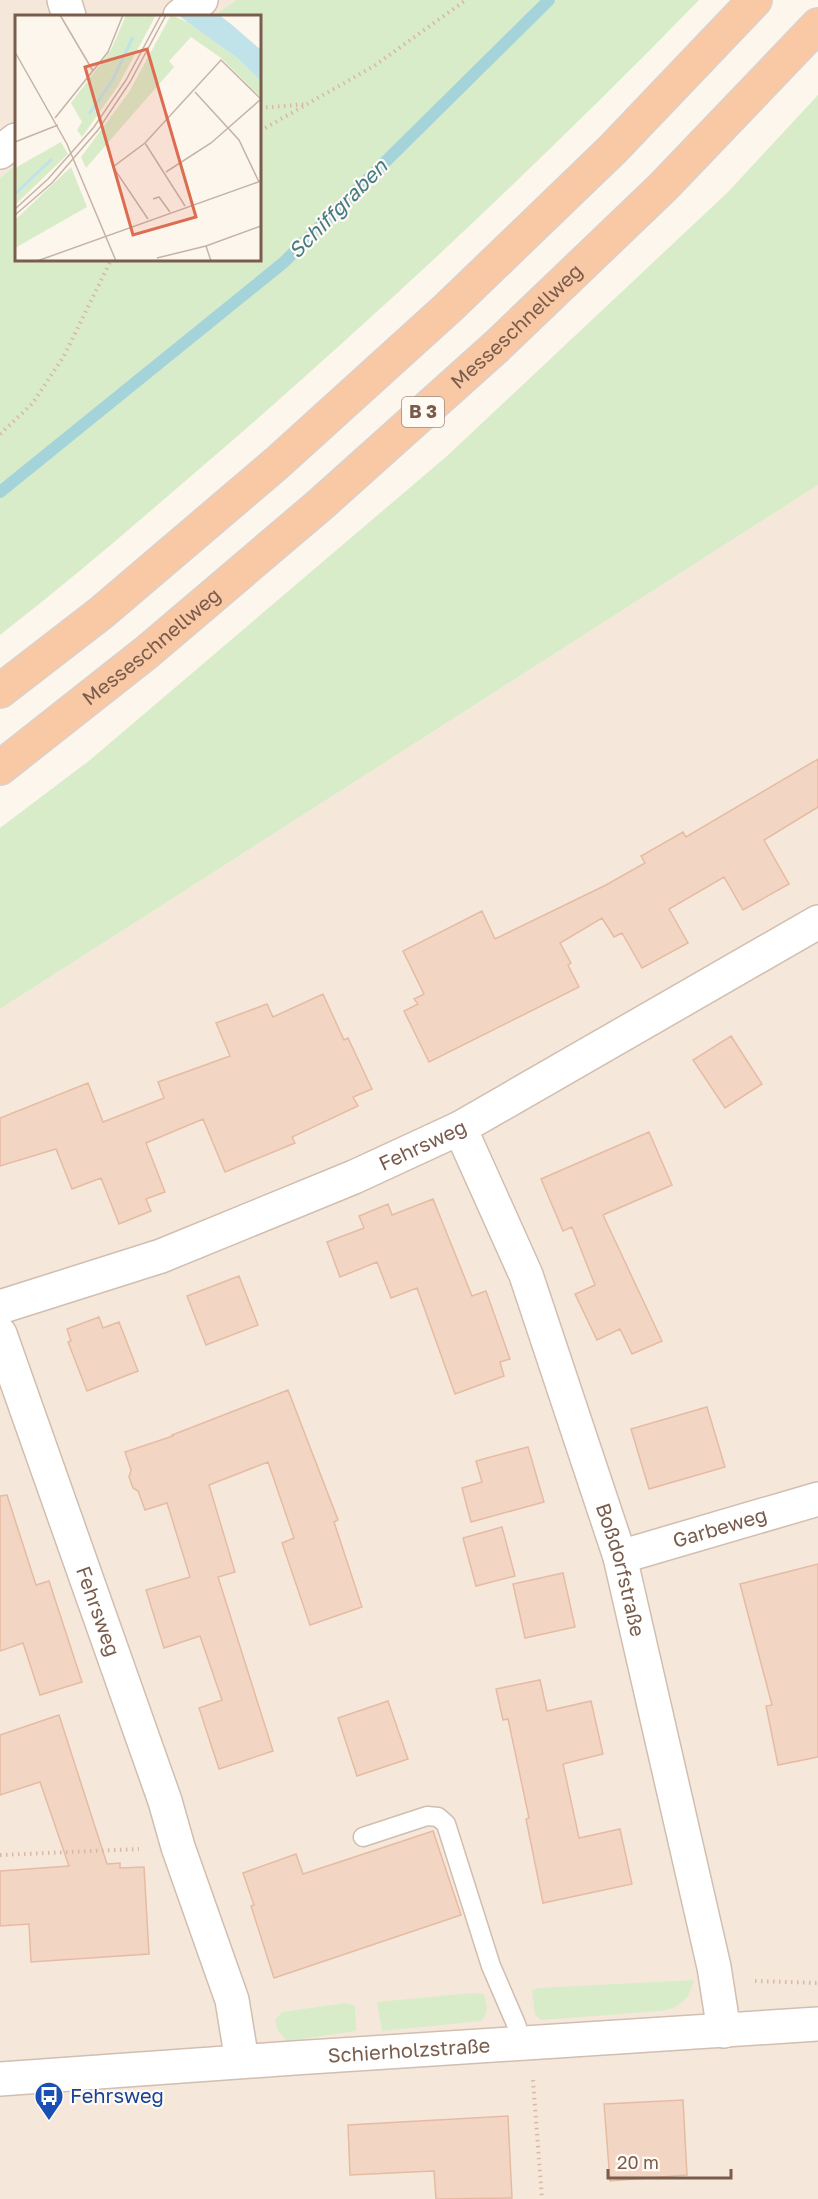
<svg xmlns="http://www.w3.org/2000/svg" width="818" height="2199" viewBox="0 0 818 2199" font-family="'Golos Text',sans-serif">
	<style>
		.residential { fill: #f5e8da }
		.green { fill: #d8ecc9 }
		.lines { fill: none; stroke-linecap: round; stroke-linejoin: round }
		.stream { stroke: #a5d3da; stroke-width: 12 }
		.building { fill: #f3d5c3; stroke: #e6bba3; stroke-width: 1.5 }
		.service-casing { stroke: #d1beb0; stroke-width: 21 }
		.minor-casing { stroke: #d1beb0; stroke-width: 36 }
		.tertiary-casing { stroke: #d1beb0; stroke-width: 36 }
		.trunk-casing { stroke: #dad1cd; stroke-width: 36 }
		.path { stroke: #d9b8a5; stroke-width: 4; stroke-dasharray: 1.5 4.5; stroke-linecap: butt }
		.service { stroke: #fff; stroke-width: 18 }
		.minor { stroke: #fff; stroke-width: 33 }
		.tertiary { stroke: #fff; stroke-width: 33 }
		.trunk { stroke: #f9c8a4; stroke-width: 33 }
		.labels { text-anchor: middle; stroke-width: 4.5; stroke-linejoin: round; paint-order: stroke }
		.shield { fill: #fffaf3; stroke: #a28b7f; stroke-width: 1.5 }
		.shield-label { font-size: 18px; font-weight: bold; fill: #7a5c4d }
		.street-label { font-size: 20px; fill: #7a5c4d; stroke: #fffaf3 }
		.transit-label { font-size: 20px; fill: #164399; stroke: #fffaf3; text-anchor: start }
		.water-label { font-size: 21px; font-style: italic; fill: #437c86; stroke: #fffaf3 }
		.inset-river { fill: none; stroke: #bfe3e8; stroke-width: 3 }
		.inset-road { fill: none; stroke: #c5b3a7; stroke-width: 1.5 }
		.view { fill: #dc6d51; fill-opacity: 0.15; stroke: #dc6d51; stroke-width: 3 }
		.inset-edge { fill: none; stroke: #7a5c4d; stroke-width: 3 }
	</style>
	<rect width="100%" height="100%" fill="#fdf6ec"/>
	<!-- residential -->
	<path class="residential" d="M0,0H236L214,16H16V165L0,178Z
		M818,485V2199H0V1009Z"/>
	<!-- green -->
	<path class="green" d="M236,0H699C550,153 394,300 233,440C156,506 80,573 0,635V178L16,165V260H260V16H214Z
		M818,95V485L0,1009V828L90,760L447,456L727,193Z
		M694,1980C688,2001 681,2007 661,2011L541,2020L535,2015L532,1990L538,1988Z
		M473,1993L484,1994C487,2005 489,2012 481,2021L382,2031L377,2002Z
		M346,2003L355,2006L356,2031L287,2041L278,2031L275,2020L282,2012Z"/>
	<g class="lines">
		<!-- stream -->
		<path class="stream" d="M0,492L283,263L549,0"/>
	</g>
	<!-- building -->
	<path class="building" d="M818,759V807L764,840L789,884L743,910L724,877L669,909L688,943L642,968L622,933L614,937L602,918L560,943L571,963L568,965L579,987L429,1062L404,1011L418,1004L414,999L424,994L403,951L482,911L495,939L606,885L645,863L641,856L683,832L686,837Z
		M323,994L344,1040L348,1038L372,1089L353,1097L358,1106L292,1137L295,1143L225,1172L203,1119L146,1143L165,1192L146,1199L151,1211L119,1224L101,1178L72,1189L56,1149L0,1166V1118L88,1083L103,1122L164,1098L158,1082L230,1056L216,1023L267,1004L273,1017Z
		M731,1036L762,1084L725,1108L693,1060Z
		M649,1132L672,1185L603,1215L662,1341L632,1354L620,1329L597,1340L575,1294L595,1285L572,1227L563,1231L541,1179Z
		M433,1199L472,1296L486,1291L510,1359L500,1362L504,1376L455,1394L417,1288L391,1298L377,1262L340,1277L327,1242L364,1228L359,1216L388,1204L392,1215Z
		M239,1276L258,1325L206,1345L187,1296Z
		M99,1317L103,1328L119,1322L138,1371L87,1391L68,1342L71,1341L67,1329Z
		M288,1390L338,1520L334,1522L362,1607L310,1625L282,1543L294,1538L268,1462L209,1485L235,1572L218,1577L273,1751L219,1769L199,1708L222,1700L200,1636L164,1648L146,1590L190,1577L167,1503L145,1510L138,1491L133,1488L129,1477L131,1470L125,1452L173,1436L172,1435Z
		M707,1407L725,1467L649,1489L631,1429Z
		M528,1447L544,1502L471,1522L462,1488L482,1482L476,1461Z
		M7,1495L36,1585L49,1581L82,1682L40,1695L23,1643L0,1651V1496Z
		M502,1527L515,1576L476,1586L463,1538Z
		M818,1564V1757L778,1765L766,1706L772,1705L740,1584Z
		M563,1573L575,1627L525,1638L513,1584Z
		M540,1680L547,1711L591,1701L603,1754L563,1764L579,1838L620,1829L632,1884L543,1903L526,1819L529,1818L508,1719L503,1720L496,1689Z
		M388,1701L408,1759L357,1776L338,1718Z
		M59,1715L107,1864L120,1863V1868L144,1867L149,1954L31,1962L29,1924L0,1926V1871L69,1866L40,1782L0,1795V1735Z
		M433,1831L461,1915L274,1978L251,1906L254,1905L243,1873L296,1854L303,1874Z
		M683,2100L687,2175L610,2181L604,2104Z
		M508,2116L512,2198L436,2199L434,2171L350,2175L348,2125Z"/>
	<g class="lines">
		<!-- service casing -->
		<g class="service-casing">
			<path id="service" d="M363,1837L427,1816L438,1817L446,1824L491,1966L516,2024L522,2042"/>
		</g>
		<!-- minor casing -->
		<g class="minor-casing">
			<g id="minor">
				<path d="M64,0L69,16"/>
				<path d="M180,16L201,0"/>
				<path d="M0,152L16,140"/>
				<path id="s1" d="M460,1128L526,1275L620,1557L714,1967L724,2031"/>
				<path id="s2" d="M0,1307L161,1256L354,1177L460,1128L818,922"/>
				<path id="s3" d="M0,1334L165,1801L178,1847L232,2000L242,2061"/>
				<path id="s4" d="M620,1557L818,1499"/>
			</g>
		</g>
		<!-- tertiary casing -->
		<g class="tertiary-casing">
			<g id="tertiary">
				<path id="s5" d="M0,2079L294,2058L818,2024"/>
			</g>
		</g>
		<!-- trunk casing -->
		<g class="trunk-casing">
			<g id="trunk">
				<path d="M0,691L101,613L277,463L449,307L613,149L755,0"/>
				<path id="s6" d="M0,768L147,652L321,504L496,347L663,187L818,25"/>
			</g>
		</g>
		<!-- path -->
		<path class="path" d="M260,108L307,104
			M260,131L374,66L466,0
			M0,434L32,404L64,356L111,260
			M0,1855L139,1849
			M755,1981L818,1983
			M533,2080L542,2199"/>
		<!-- service -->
		<use href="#service" class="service"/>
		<!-- minor -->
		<use href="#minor" class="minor"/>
		<!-- tertiary -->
		<use href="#tertiary" class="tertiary"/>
		<!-- trunk -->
		<use href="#trunk" class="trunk"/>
	</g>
	<!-- icons -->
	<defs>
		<g id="bus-pin" transform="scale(1.5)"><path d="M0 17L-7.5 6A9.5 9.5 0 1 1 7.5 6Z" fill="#1a4fb4" stroke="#fffaf3"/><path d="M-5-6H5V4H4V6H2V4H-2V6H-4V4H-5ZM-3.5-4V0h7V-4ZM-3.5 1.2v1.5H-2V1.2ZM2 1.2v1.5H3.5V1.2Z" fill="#fff"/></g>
	</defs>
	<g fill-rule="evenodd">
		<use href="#bus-pin" x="49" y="2096"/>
	</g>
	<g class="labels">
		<!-- shield labels -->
		<rect class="shield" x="402" y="397" width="42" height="30" rx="4.5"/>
		<g class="shield-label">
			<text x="423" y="418">B 3</text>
		</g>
		<!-- street labels -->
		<g class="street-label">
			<text dy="7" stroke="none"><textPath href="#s6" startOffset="680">Messeschnellweg</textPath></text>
			<text dy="7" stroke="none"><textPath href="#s6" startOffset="194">Messeschnellweg</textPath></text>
			<text dy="7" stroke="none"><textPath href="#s2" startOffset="453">Fehrsweg</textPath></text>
			<text dy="7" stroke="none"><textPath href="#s4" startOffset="104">Garbeweg</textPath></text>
			<text dy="7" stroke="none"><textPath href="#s1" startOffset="471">Boßdorfstraße</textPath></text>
			<text dy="7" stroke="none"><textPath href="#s3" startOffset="294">Fehrsweg</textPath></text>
			<text dy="7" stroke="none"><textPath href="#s5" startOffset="410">Schierholzstraße</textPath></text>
		</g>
		<!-- transit labels -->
		<g class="transit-label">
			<text x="70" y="2103">Fehrsweg</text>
		</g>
		<!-- water labels -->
		<g class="water-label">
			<text transform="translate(338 209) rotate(-45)" y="7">Schiffgraben</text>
		</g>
	</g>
	<!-- overview -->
	<g transform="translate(15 15)">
		<rect width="246" height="246" fill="#fdf6ec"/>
		<path d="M111,0H141L103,71L67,122L62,115L67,107L56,88L96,35ZM156,0L177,9L221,42L246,66V82L206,43L176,22L154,46L159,52L71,153L66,142L114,77ZM46,127L53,139L0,190V153ZM56,152L72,192L0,233V205Z" fill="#d8ecc9"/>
		<path d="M163,0H204L216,9L246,35V66L221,42Z" fill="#bfe3e8"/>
		<path class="inset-river" d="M74,99L97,66L118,22M0,179L37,144"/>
		<path class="inset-road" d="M45,0L78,56M0,37L52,129L101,246M180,77L224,125L244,167M40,103L93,37L108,0M0,127L43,110M130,128L170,191M151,157L196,128L246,84M138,184L144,182L155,197M0,194L33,164L79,112L111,65L146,0M0,200L37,168L83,115L115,67L151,0M133,204L98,152L130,128L206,45L246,84M142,243L191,231M22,246L246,166M196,246L191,231L246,211"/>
		<path class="view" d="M132,34L181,202L118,220L70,52Z"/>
		<rect width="246" height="246" class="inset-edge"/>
	</g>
	<!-- scale -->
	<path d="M608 2169v9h123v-9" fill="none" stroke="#7a5c4d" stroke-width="3"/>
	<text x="617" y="2169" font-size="18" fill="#7a5c4d" stroke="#fffaf3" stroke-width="4.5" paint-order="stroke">20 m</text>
</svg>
